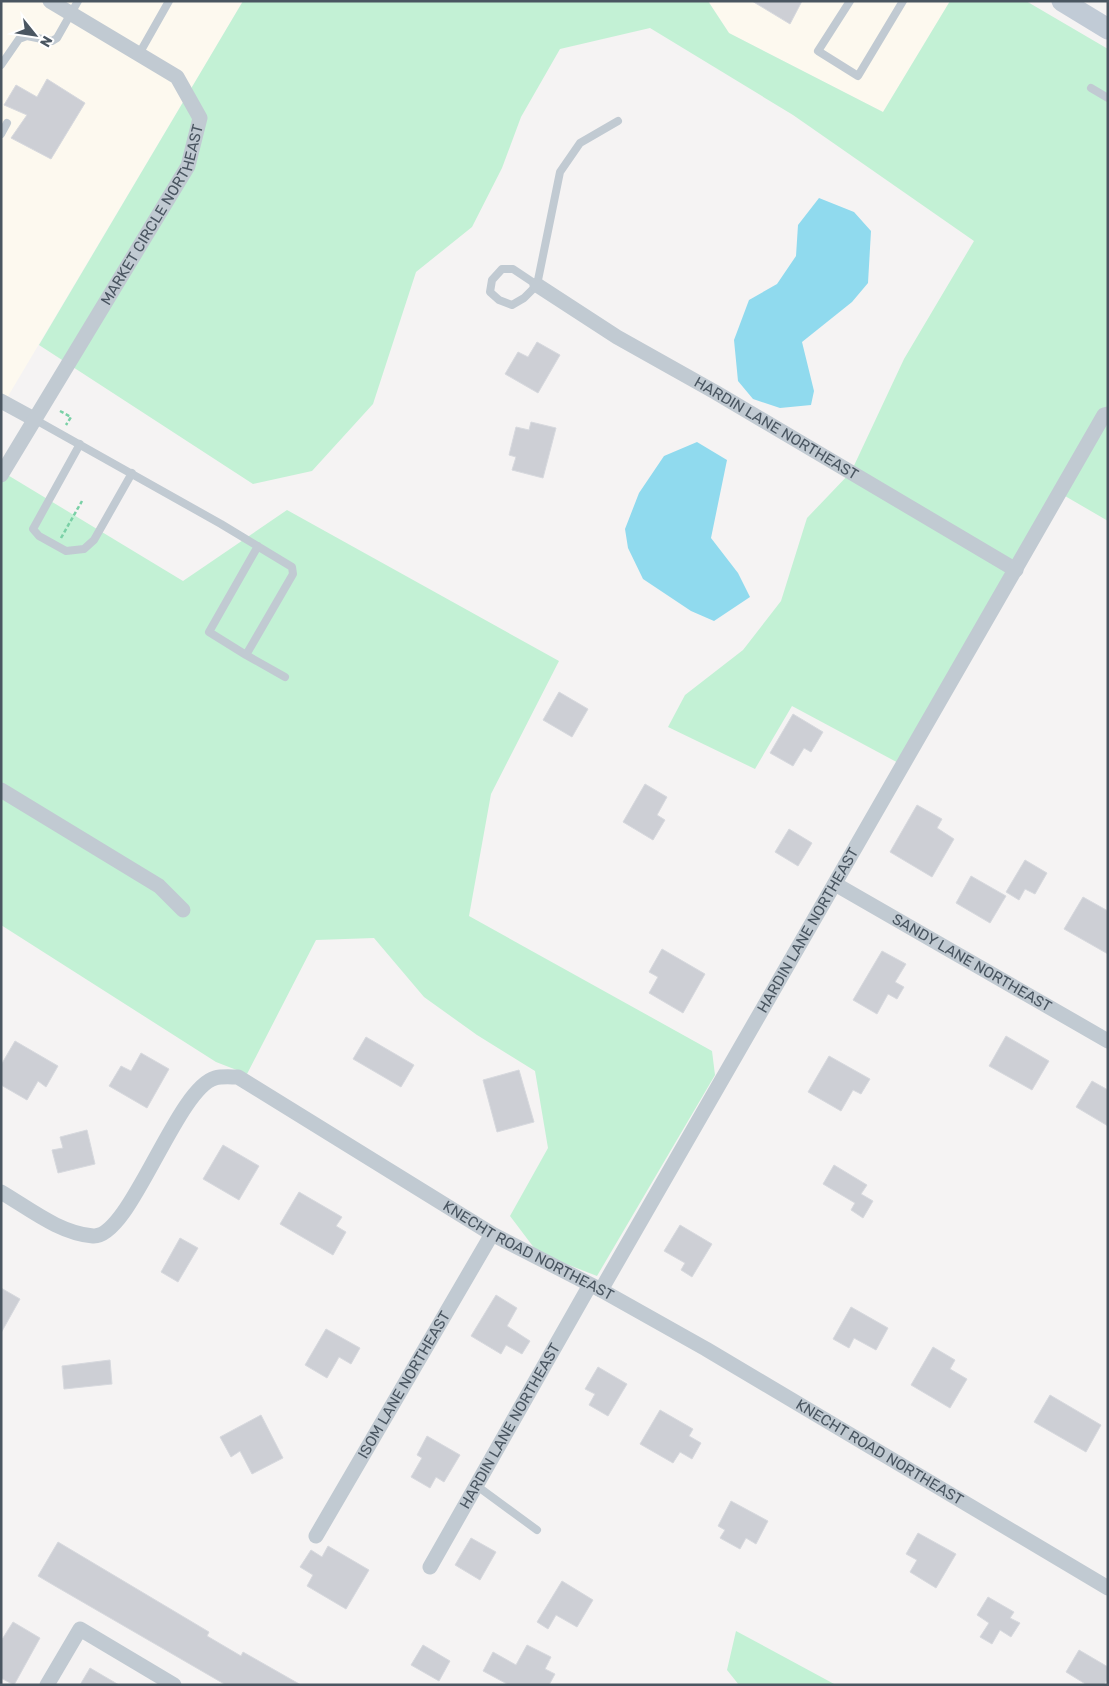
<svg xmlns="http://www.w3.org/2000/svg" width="1109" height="1686" viewBox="0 0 1109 1686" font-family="Rubik,sans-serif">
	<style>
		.commercial { fill: #fdf9ef }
		.green { fill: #c3f1d5 }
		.water { fill: #90daee }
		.building { fill: #cdcfd5; stroke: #d7d9de }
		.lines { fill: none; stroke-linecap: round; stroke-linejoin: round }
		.path { stroke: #7ad0a6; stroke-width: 2.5; stroke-dasharray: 4 2.5; stroke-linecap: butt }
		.lane { stroke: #c1cad2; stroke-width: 8 }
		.street { stroke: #c1cad2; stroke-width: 15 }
		.secondary { stroke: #c1cbd6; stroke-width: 21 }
		.labels { text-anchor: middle; stroke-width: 5; stroke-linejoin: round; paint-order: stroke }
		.street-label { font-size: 15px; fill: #4a5661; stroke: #fff }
	</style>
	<rect width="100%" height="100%" fill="#f5f3f3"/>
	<!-- commercial -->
	<path class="commercial" d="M1,1H243L1,408Z
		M708,1H950L883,112L729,33Z"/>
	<!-- green -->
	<path class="green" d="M243,1H708L729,33L883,112L950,1H1026L1108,49V521L1065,496L904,766L792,706L755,769L668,727L685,695L743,650L781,601L807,518L851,472L904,359L974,241L793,115L650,28L560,49L521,117L502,168L472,227L416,272L373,404L312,471L253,484L39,345Z
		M1,471L183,581L287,510L559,661L491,794L469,916L712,1051L715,1075L597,1276L538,1253L510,1216L548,1148L535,1071L477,1035L424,997L374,938L316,940L247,1074L216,1062L1,925Z
		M736,1631L836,1685H739L727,1670Z"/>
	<!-- water -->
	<path class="water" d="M819,198L854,212L871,231L868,283L852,302L802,342L814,391L811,405L780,408L753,399L738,381L734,340L749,300L777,284L796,256L798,225Z
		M697,442L727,460L711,538L738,573L750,597L714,621L691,611L643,579L628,548L625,529L639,493L664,456Z"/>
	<!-- building -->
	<path class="building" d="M752,1H802L790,24Z
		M47,79L85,103L51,159L11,138L27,115L4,105L16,85L37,97Z
		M537,342L560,355L538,393L505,374L518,352L528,357Z
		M531,422L556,428L543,478L512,470L516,457L509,455L516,427L529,430Z
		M559,692L588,709L572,737L543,720Z
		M793,714L823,732L811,752L804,748L793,766L770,753Z
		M645,784L667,797L657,815L665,820L653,840L623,822Z
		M917,805L942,819L937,828L954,839L932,877L890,852Z
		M789,829L812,843L798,866L775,852Z
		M1025,860L1047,873L1035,894L1025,889L1019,900L1006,892Z
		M971,876L1006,896L990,923L956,903Z
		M1083,897L1108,911V954L1064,929Z
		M662,949L705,974L683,1013L649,993L658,977L649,972Z
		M882,951L906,964L895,982L904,987L897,999L888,994L877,1014L853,1000Z
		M1006,1036L1049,1061L1032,1090L989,1066Z
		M366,1037L414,1065L401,1087L353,1059Z
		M15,1041L58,1066L46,1087L38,1081L27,1100L1,1085V1065Z
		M141,1053L169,1069L147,1108L109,1086L121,1066L131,1071Z
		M829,1056L870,1079L861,1094L853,1090L841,1111L808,1092Z
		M519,1070L534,1122L497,1132L483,1080Z
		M1092,1081L1108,1090V1126L1076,1107Z
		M87,1130L95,1164L58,1173L52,1150L63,1148L60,1137Z
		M223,1145L259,1166L239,1200L203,1179Z
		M834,1165L867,1185L861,1194L873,1201L863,1218L851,1210L855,1203L823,1184Z
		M299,1192L342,1217L336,1226L346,1232L333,1255L280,1224Z
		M680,1225L712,1244L692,1277L681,1270L685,1263L664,1251Z
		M180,1238L198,1248L178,1282L161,1272Z
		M1,1288L20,1299L1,1333Z
		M496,1295L517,1308L507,1326L530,1341L522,1354L506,1345L501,1354L471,1336Z
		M851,1307L888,1328L876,1350L854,1338L849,1348L833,1339Z
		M326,1329L360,1348L351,1364L339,1357L327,1378L305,1365Z
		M933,1347L955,1360L950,1369L967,1379L950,1408L911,1385Z
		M110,1360L112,1384L64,1389L62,1366Z
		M598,1367L627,1384L608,1416L589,1405L595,1394L585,1389Z
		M1050,1395L1101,1425L1086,1452L1034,1422Z
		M660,1410L693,1429L689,1436L701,1443L692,1459L680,1452L673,1463L640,1444Z
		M261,1415L283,1458L252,1474L240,1451L231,1457L220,1437Z
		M427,1436L460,1455L444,1482L436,1477L430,1488L411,1477L422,1458L417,1455Z
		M731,1501L768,1521L756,1544L746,1538L740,1549L720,1538L725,1530L718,1526Z
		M918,1533L956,1554L936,1588L910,1572L917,1560L906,1554Z
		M471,1538L496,1552L480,1580L455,1565Z
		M58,1542L209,1632L207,1636L241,1656L243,1652L301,1685H226L55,1586L38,1576Z
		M328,1546L369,1570L346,1609L307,1586L313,1575L300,1567L311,1550L322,1557Z
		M562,1581L593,1600L577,1627L556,1615L548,1629L537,1622Z
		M988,1597L1014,1612L1010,1618L1020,1623L1011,1637L1000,1630L992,1644L980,1637L989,1623L977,1615Z
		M13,1622L40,1638L14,1685L1,1678V1641Z
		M423,1645L450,1661L439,1681L411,1665Z
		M527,1645L551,1657L545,1669L555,1674L549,1685H509L483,1671L493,1652L516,1665Z
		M1079,1650L1108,1667V1678L1104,1685H1087L1066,1672Z
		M90,1668L119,1685H80Z"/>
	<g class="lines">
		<!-- path -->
		<path class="path" d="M60,411L71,417L66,425
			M61,538L82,501"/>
		<!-- lane -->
		<path class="lane" d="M850,1L818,51L858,76L903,1
			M139,54L169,1
			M1,65L19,39L27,36L52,41L57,38L78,1
			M1091,88L1108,98
			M1,134L7,123
			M537,285L513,269H502L492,280L490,292L499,300L512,305L524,298L537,285L560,172L580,143L618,121
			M34,419L221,524L292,567L293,574L246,655L285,677
			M80,444L33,529L39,536L66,551L84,549L94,540L132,473
			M246,655L209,632L258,546
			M477,1486L537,1530"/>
		<!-- street -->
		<g class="street">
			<path id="s1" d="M537,285L617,337L715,392L1016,570"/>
			<path d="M1,401L34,419"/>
			<path id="s2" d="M1,475L188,166L200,118L177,77L50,1"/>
			<path d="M1,790L159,886L183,910"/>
			<path id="s3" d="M835,884L1108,1041"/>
			<path id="s4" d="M1,1192C30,1209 59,1233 93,1236C130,1239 176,1089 215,1078C222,1076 231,1077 238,1077L492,1234L601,1290L706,1349L1108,1588"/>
			<path id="s5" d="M601,1290L1104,415L1108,414"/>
			<path id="s6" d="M316,1536L492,1234"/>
			<path id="s7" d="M430,1567L590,1285"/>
			<path d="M47,1685L80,1629L174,1685"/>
		</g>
		<!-- secondary -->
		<path class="secondary" d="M1062,1L1108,29"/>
	</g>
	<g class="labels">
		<!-- street labels -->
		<g class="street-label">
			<text dy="5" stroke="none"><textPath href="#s2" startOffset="302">MARKET CIRCLE NORTHEAST</textPath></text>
			<text dy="5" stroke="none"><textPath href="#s1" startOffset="279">HARDIN LANE NORTHEAST</textPath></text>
			<text dy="5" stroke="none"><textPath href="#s5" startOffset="415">HARDIN LANE NORTHEAST</textPath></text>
			<text dy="5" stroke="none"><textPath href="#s3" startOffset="158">SANDY LANE NORTHEAST</textPath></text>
			<text dy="5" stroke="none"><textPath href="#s4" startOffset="669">KNECHT ROAD NORTHEAST</textPath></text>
			<text dy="5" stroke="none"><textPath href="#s6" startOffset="175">ISOM LANE NORTHEAST</textPath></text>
			<text dy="5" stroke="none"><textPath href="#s7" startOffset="162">HARDIN LANE NORTHEAST</textPath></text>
			<text dy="5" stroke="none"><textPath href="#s4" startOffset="1074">KNECHT ROAD NORTHEAST</textPath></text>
		</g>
	</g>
	<!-- border -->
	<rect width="1109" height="1686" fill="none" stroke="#4a5661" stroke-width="5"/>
	<!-- north arrow -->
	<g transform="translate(35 35) rotate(120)" stroke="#ffffff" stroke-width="4" paint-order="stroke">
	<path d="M0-4L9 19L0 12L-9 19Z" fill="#4a5661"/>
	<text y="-8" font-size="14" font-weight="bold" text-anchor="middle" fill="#4a5661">N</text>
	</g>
</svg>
